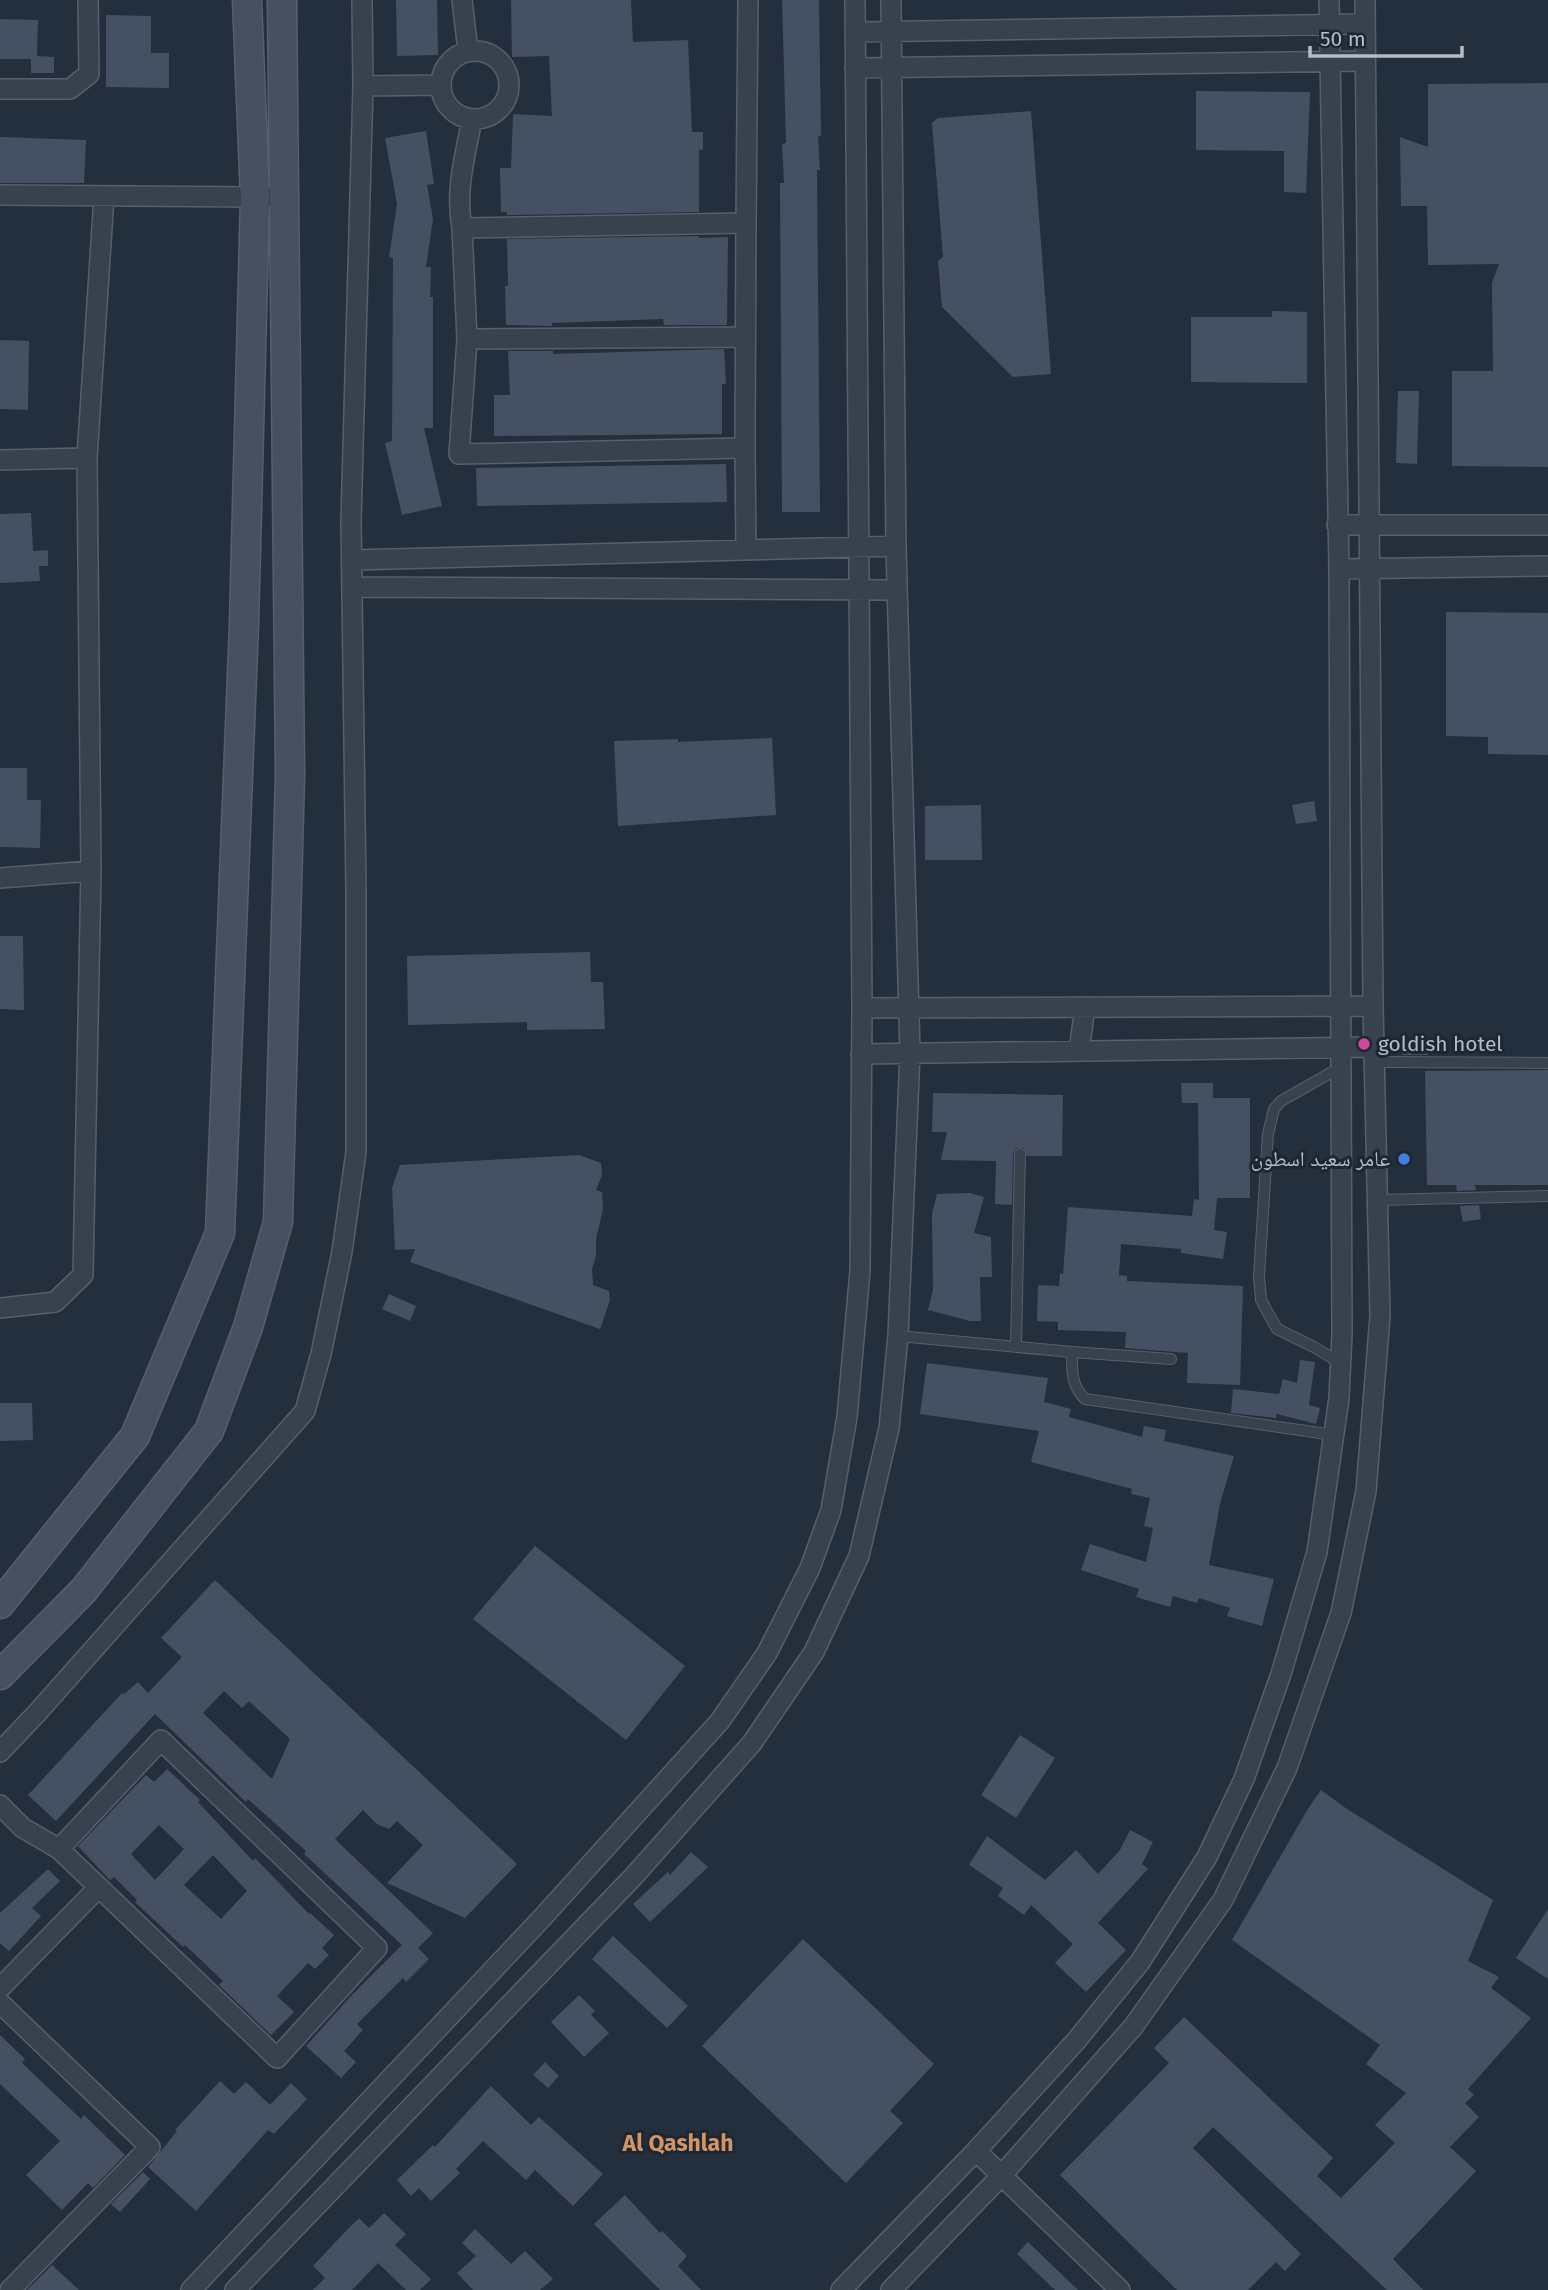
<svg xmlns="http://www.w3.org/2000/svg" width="1548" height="2290" viewBox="0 0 1548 2290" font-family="'Fira Sans','Noto Naskh Arabic',sans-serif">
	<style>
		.building { fill: #455162; fill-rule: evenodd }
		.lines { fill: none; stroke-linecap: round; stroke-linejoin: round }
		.lane-casing { stroke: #565f6c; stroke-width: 12 }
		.street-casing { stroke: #565f6c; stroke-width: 22 }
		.secondary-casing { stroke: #565f6c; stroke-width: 31 }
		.lane { stroke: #38414e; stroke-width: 10 }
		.street { stroke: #38414e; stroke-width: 19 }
		.secondary { stroke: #465061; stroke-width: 28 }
		.hotel-dot { fill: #d1479c; stroke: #1d2633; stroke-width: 2.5 }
		.shop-dot { fill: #3f7fe0; stroke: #1d2633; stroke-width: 2.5 }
		.labels { text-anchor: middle; stroke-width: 6; stroke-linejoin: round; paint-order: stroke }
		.poi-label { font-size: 21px; fill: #b4bcc9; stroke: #1d2633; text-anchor: start }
		.neighbourhood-label { font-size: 23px; font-weight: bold; fill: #d59563; stroke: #1d2633 }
	</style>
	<rect width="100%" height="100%" fill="#242f3e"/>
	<!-- building -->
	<path class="building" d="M396,0H437L438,55L397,56Z
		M511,0H631L633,42L688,40L692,132H703V150H699V212L507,215V212H501L500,168H511L513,114L552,116L549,56L512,57Z
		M782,0H819L821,136H818L820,170H817L820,512H782L780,183H784L782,144L786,143Z
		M106,15L151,16V53H169V88L106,87Z
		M0,19L38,20L37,56L54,57V73H31V59H0Z
		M1548,83V467L1452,466V371H1493L1492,283L1499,264L1428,265L1427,206H1401L1400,137L1428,147V84Z
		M1196,91L1310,92L1306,193L1284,192V151L1196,150Z
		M1031,111L1051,374L1013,377L942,307L938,261L943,257L932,123L938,118Z
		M426,131L434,184L427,185L433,219L426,267H431L430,297H433V428H424L442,506L402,515L385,443L392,441L393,258L389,257L397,204L385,138Z
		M0,137L86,140L84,183H0Z
		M699,236V238L728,237L727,325H664L663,319L552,323V326L506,325L505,286H508L507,239Z
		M1272,311L1307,312V383L1191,382V317H1272Z
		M0,340L29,341L28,410L0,409Z
		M724,349L726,384H722V434L494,436V395H510L508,351H553V354Z
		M1398,391H1419L1417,464L1396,463Z
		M726,464L727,502L477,506L476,468Z
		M31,513L33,551L48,550V566H39L40,581L0,583V514Z
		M1446,612L1548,613V755L1488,754V737L1446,736Z
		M772,738L776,815L618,826L614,741L678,739V742Z
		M0,768H27V800H41L40,848L0,847Z
		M1314,801L1317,821L1296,824L1292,805Z
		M981,805L982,860H925V806Z
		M0,936H23L24,1010L0,1009Z
		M590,952L591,982H603L605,1029L527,1030V1022L408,1025L407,956Z
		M1427,1038L1428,1055H1402L1401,1040Z
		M1548,1070V1185H1475L1476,1190L1457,1191L1456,1185H1427L1425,1071Z
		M1181,1083H1213V1098H1250V1198H1217L1214,1230L1227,1232L1223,1259L1181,1253V1249L1121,1244L1119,1275L1127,1276V1281L1243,1286L1240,1385L1187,1383L1188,1353L1125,1348L1126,1332L1058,1330V1322L1037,1321L1038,1285L1059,1286L1060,1273L1063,1274L1068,1207L1192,1216L1194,1199L1199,1200L1198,1103H1182Z
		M933,1093L1063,1095L1062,1156H1027L1024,1148H1016L1013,1154L1012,1205L995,1204L996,1161L941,1160L947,1132H932Z
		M579,1155L601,1163L602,1175L596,1190L602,1192L603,1209L596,1239V1256L592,1269L593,1285L609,1291L610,1300L600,1329L410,1262L415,1249L395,1250L392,1188L400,1165Z
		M970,1193L984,1197L974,1233L991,1237L992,1277H980L981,1321H970L928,1310L933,1290L932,1214L937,1194Z
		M1479,1205L1481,1219L1463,1222L1460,1206Z
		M389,1294L416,1306L410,1321L382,1309Z
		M1300,1360L1315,1362L1309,1405L1320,1408L1316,1424L1277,1414L1276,1418L1231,1413L1233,1389L1279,1394L1283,1379L1297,1383Z
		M927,1363L1048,1378L1044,1402L1071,1409L1069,1417L1142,1437L1144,1426L1166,1430L1164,1441L1234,1456L1220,1504L1209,1565L1274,1579L1262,1626L1227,1616L1230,1608L1199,1598L1197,1603L1173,1596L1170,1607L1136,1597L1139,1589L1081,1570L1090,1544L1146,1562L1153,1528L1144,1526L1150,1498L1131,1494L1132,1489L1031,1462L1039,1431L920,1414Z
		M0,1403H32L33,1440L0,1441Z
		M535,1546L685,1666L626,1740L473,1619Z
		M215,1580L517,1864L465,1918L387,1883L423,1845L397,1821L389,1829L377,1824L363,1810L335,1839L433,1933L418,1948L429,1959L406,1982L403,1978L357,2024L363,2030L344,2051L356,2062L341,2078L306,2046L351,1996L402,1945L304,1854L306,1851L248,1799L246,1802L155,1714L56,1821L28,1795L122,1693L124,1694L138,1682L148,1693L182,1657L161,1638ZM224,1691L242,1708L249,1701L290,1739L272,1779L203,1713Z
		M1020,1735L1055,1758L1016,1818L981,1795Z
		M167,1769L200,1800L198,1802L253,1861L255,1858L309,1914L310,1913L334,1935L322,1948L329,1955L315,1969L308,1963L277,1996L294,2012L271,2035L219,1985L223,1981L185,1945L183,1947L135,1902L137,1900L114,1877L110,1880L78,1846L146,1775L154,1782ZM159,1825L184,1849L155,1880L131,1854ZM213,1855L247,1891L221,1919L184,1885Z
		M1321,1790L1347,1809L1493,1900L1468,1961L1499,1977L1491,1988L1531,2018L1468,2089L1474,2095L1465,2103L1479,2117L1450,2147L1476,2171L1393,2259L1423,2290H1387L1213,2127L1193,2148L1301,2254L1285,2271L1276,2262L1248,2290H1177L1060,2175L1169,2063L1154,2048L1184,2017L1333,2158L1317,2176L1341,2198L1395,2143L1375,2125L1406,2093L1366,2064L1380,2045L1232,1940L1309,1807Z
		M1130,1830L1153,1842L1142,1864L1148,1869L1098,1923L1126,1950L1086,1992L1055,1963L1073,1944L1031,1905L1024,1915L998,1896L1003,1888L969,1865L987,1836L1045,1880L1076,1850L1098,1874L1120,1850Z
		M691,1852L708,1867L650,1922L633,1904L668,1872L670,1875Z
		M48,1869L60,1881L32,1908L41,1916L9,1951L0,1943V1913Z
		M1548,1909V1979L1516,1958Z
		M613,1936L688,2006L667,2028L592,1959Z
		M803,1939L934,2064L890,2111L903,2123L846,2183L702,2046Z
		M579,1995L595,2011L591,2015L609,2033L584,2057L551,2022Z
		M0,2035L25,2059L22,2063L81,2119L84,2115L125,2155L93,2188L88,2183L62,2210L26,2175L60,2141L0,2084Z
		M545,2062L559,2076L548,2088L533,2075Z
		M220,2081L234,2094L246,2082L270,2105L291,2083L307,2099L274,2134L268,2130L196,2211L148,2167L177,2131L175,2130Z
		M491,2086L531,2125L539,2117L603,2174L573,2206L535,2170L526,2180L483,2141L456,2169L460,2173L431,2201L419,2188L411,2196L397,2180L433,2145L435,2147Z
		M143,2172L150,2179L120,2212L111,2204Z
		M625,2195L660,2233L662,2231L687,2256L678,2266L701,2290H660L594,2224Z
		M384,2213L406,2234L395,2245L431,2279L420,2290H406L378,2263L352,2290H313L325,2278L313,2266L343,2234L359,2218L369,2228Z
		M475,2229L511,2264L525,2251L553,2279L540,2290H473L457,2273L476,2256L462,2243Z
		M1028,2242L1078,2290H1055L1017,2254Z
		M52,2265L79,2290H27Z"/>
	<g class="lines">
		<!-- lane casing -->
		<g class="lane-casing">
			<path id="lane" d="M1374,1062L1548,1063
				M1377,1200L1548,1196
				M898,1336L1072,1352L1171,1359
				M1016,1347L1020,1154
				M1072,1352C1072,1372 1071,1385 1085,1399L1334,1435
				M1340,1363L1314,1347L1277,1329L1261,1300L1259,1276L1268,1134L1274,1109L1281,1101L1341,1067"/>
		</g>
		<!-- street casing -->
		<g class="street-casing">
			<path id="street" d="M462,0L468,51
				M855,32L1365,24
				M441 85a34 34 0 1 1 68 0a34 34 0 1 1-68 0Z
				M855,68L1365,61
				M363,86L440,85
				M0,89H70L89,74L88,0
				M472,119C465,157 455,190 462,228L746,223L748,0
				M0,195L266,197
				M462,228L467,339L459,454L745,448L746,223
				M467,339L744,337
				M745,448L746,550
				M0,460L87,458
				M1337,525H1548
				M352,560L896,546
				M1339,569L1548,566
				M352,587L897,590
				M0,878L91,871
				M862,1008L1373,1006
				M1079,1051L1085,1007
				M861,1054L1373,1047
				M0,1308L55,1302L83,1275L91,871L87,458L104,196
				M161,1740L377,1948L277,2058L59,1849Z
				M0,1752L37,1713L305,1411L321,1354L342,1252L356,1152V890L351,521L363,86L362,0
				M0,1805L23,1828L59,1849
				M0,1988L98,1888
				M0,2003L150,2147L10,2290
				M976,2151L1120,2290
				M191,2290L542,1918L720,1721L767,1653L810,1568L831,1510L847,1417L860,1271L862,1008L855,0
				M235,2290L633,1877L752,1743L814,1652L859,1556L889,1428L898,1336L910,1053L896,546L891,0
				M841,2290L976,2151L1076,2041L1140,1962L1207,1857L1244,1779L1281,1674L1317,1552L1339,1398L1342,1334L1339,569L1329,0
				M891,2290L1001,2176L1133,2027L1223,1900L1287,1768L1341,1613L1366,1491L1380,1316L1373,1006L1365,0"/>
		</g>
		<!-- secondary casing -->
		<g class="secondary-casing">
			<path id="secondary" d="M0,1604L135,1436L220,1233L244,624L255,198L247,0
				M0,1675L84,1590L209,1431L248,1327L278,1222L290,775L282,0"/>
		</g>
		<!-- lane -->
		<use href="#lane" class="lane"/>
		<!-- street -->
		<use href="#street" class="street"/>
		<!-- secondary -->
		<use href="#secondary" class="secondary"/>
	</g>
	<!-- markers -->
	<circle class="hotel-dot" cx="1364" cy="1044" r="7"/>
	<circle class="shop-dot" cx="1404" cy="1159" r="7"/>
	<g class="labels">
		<!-- poi labels -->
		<g class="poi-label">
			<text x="1378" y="1051">goldish hotel</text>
			<text x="1390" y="1166" text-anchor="end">عامر سعيد اسطون</text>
		</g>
		<!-- neighbourhood labels -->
		<g class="neighbourhood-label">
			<text x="678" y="2151">Al Qashlah</text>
		</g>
	</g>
	<!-- scale -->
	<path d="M1310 46v10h152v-10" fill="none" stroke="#b4bcc9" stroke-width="3.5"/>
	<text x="1320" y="46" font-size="21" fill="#b4bcc9" stroke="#1d2633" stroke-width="5" paint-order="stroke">50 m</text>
</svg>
